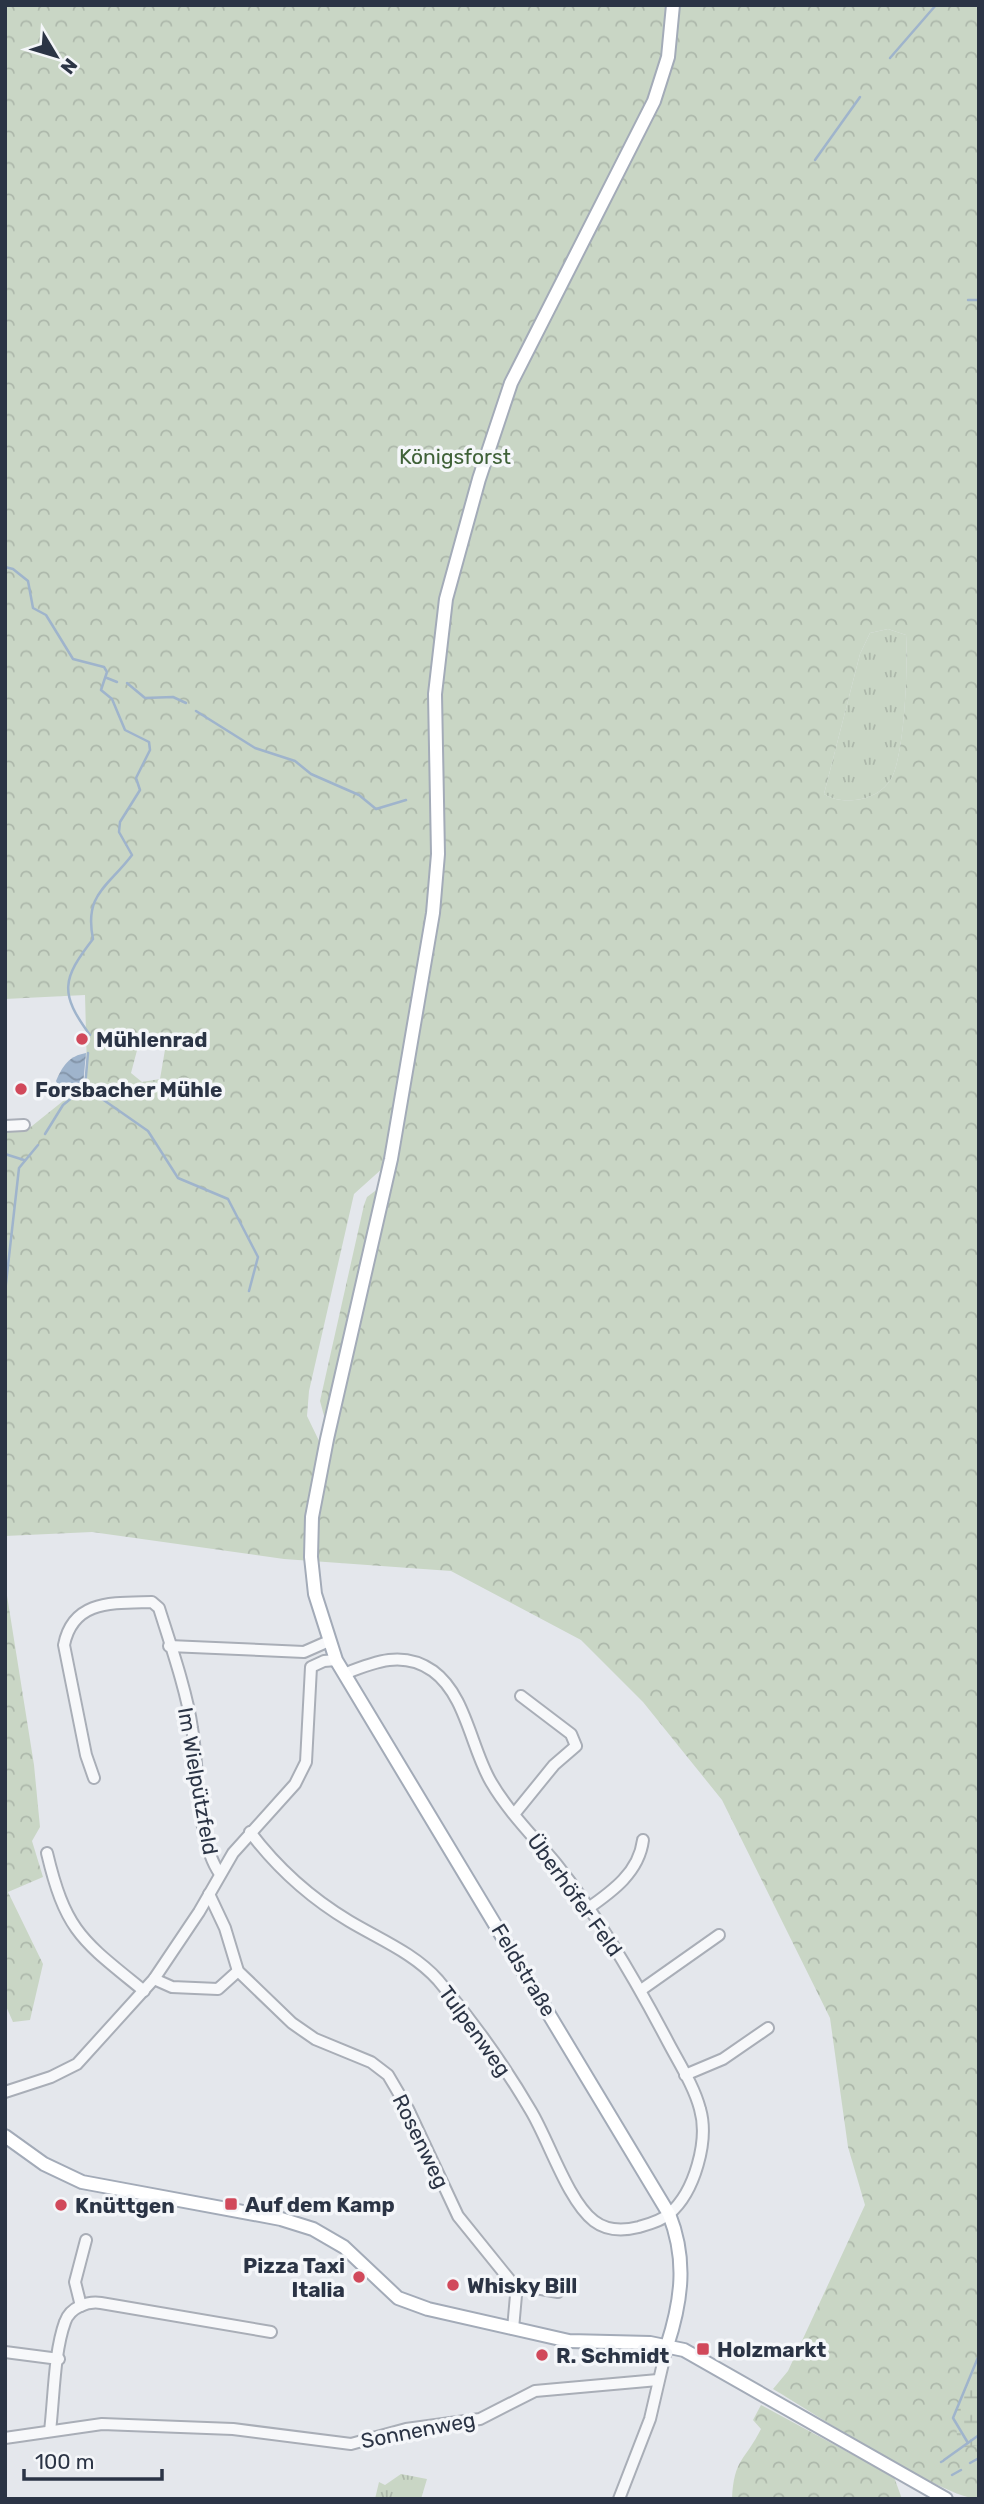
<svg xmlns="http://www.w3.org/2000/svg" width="984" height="2504" font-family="Rubik,sans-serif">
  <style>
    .grass { fill: url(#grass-tufts) }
    .forest { fill: url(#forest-crowns); fill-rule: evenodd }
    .wetland { fill: url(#wetland-marsh) }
    .water { fill: url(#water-waves) }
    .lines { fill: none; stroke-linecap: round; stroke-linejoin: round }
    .stream { stroke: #9fb4cc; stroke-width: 2.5 }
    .minor-casing { stroke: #a9aeb7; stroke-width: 14 }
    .major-casing { stroke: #a3abb8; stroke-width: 16 }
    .minor { stroke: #f7f8fa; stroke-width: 10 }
    .major { stroke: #fff; stroke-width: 12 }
    .poi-dot { fill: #d1495b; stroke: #f4f6f9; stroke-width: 2.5 }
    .labels { text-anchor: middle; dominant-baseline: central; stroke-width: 7; stroke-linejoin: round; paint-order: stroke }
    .park-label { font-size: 21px; fill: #3f6138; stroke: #f4f6f9 }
    .poi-label { font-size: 21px; font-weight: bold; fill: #2b3445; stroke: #f4f6f9; text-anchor: start }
    .street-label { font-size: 21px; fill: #2b3445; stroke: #f4f6f9 }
  </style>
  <defs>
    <pattern id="grass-tufts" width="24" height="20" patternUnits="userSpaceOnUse" patternTransform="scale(1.75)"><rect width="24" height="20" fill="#c9d6c5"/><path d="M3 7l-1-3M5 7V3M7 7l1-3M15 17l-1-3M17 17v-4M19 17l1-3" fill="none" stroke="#adb8ab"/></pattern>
    <pattern id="forest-crowns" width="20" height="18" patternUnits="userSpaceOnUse" patternTransform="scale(1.75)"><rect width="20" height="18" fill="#c9d6c5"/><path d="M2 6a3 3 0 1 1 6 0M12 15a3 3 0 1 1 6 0" fill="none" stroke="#adb8ab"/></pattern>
    <pattern id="wetland-marsh" width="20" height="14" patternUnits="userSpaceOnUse" patternTransform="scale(1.75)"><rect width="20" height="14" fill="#c9d6c5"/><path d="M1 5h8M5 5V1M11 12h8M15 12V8" fill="none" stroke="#adb8ab"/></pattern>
    <pattern id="water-waves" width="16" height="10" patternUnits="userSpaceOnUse" patternTransform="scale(1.75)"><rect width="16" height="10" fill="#9fb4cc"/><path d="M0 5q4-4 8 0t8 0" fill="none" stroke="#8293a7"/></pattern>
  </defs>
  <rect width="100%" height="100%" fill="#e4e7ec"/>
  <g class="grass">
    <path d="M888 629 906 635C908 665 905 755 891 779 884 791 869 799 855 800 844 801 833 800 824 794L860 654 870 633Z"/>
    <path d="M401 2474 427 2479 421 2499H375L379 2482 385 2485Z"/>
  </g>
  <g class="forest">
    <path d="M5 5H979V2499C945 2499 810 2411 773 2389L788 2371 865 2205 848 2147 830 2018 722 1800 643 1702 581 1640 451 1571 284 1559 92 1532 5 1536V1126L27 1130 83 1085 87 1070 85 995 5 999ZM888 629 906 635C908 664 905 755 891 779 884 791 869 799 855 800 844 801 833 800 824 794L860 654 870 633ZM167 1038 160 1079 142 1082 131 1073 140 1039ZM384 1167 379 1188 367 1197 364 1205 320 1401 326 1423 321 1445 307 1416 309 1391 354 1194Z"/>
    <path d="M5 1583 34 1765 40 1827 32 1841 43 1877 8 1892 43 1964 30 2020 13 2022 5 2004Z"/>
    <path d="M761 2405 894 2477 902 2499H732C734 2458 745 2461 761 2429L753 2420Z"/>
  </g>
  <path class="wetland" d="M979 2361V2445L958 2449 955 2411Z"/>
  <path class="water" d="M86 1053 83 1085 63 1096 56 1081C63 1065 69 1056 86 1053Z"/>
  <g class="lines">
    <g class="stream">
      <path d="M890 58 936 5"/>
      <path d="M815 160 860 97"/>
      <path d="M968 300H979"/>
      <path d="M5 567 13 569 28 581 33 608 46 615 73 659 104 667 107 672 101 690 112 699 125 730 149 742 150 750 136 778 140 790 120 822 119 832 132 855C107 888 84 894 93 939 62 979 59 993 90 1035"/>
      <path d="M107 678 117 682"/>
      <path d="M127 683 145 698 173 697 186 703"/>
      <path d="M196 711 255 748 295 761 311 774 359 795 376 809 406 800"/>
      <path d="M85 1087 148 1131 178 1178 228 1199 258 1257 249 1291"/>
      <path d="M45 1134 63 1105 85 1087 88 1053"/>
      <path d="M5 1154 24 1160"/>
      <path d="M5 1292 19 1168 38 1145"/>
      <path d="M968 2443 953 2418 979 2355"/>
      <path d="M944 2460 979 2435"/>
      <path d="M941 2462 943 2461"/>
      <path d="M970 2463 979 2458"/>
      <path d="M952 2475 961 2470"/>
    </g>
    <defs>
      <g id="minor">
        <path d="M5 1126 24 1125"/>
        <path d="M169 1646 304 1652 329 1641"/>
        <path d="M94 1778 86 1755 64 1645C73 1599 114 1603 152 1602L159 1608C170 1643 187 1692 192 1728 199 1769 196 1840 220 1874"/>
        <path d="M515 1813 554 1765 576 1746 571 1734 521 1696"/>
        <path d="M250 1832C278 1869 309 1897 349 1921 379 1939 414 1953 438 1980 472 2020 504 2065 531 2111 549 2141 568 2201 594 2221 607 2231 623 2231 639 2227 649 2224 661 2221 669 2214 695 2192 709 2140 700 2109 694 2086 679 2063 668 2042 636 1981 601 1920 558 1866 536 1839 509 1813 491 1782 471 1748 466 1695 433 1671 403 1650 374 1662 344 1674"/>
        <path d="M47 1853C66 1933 83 1941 144 1991"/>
        <path d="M209 1894 225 1928 238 1971 292 2023 315 2039 371 2062 388 2075 408 2109 458 2216 513 2284 516 2295 513 2329"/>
        <path d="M587 1909C613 1891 639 1872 643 1840"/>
        <path d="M154 1979 172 1987 218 1989 238 1971"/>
        <path d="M641 1990 719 1935"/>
        <path d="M685 2075 723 2059 768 2028"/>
        <path d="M5 2092 51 2077 77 2064 154 1979 199 1912 233 1853 295 1784 306 1762 311 1667 324 1661 336 1660"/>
        <path d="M513 2284 558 2292"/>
        <path d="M81 2306 75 2282 86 2240"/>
        <path d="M5 2352 59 2359"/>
        <path d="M50 2431C54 2398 54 2352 65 2322 70 2307 88 2301 101 2303L271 2332"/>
        <path d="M5 2438 102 2424 233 2429 351 2444 406 2429 480 2419 535 2391 658 2380"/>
        <path d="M619 2499 650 2419 667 2346"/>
      </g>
      <g id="major">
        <path d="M5 2136 44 2164 82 2182 281 2219 313 2229 344 2247 398 2298 428 2309 569 2341 650 2343 684 2350 946 2499"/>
        <path d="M667 2346C682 2300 687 2259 669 2214L336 1660 315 1594 311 1557 312 1517 327 1439 391 1159 433 913 438 854 435 694 446 599 479 479 511 383 654 101 668 57 673 5"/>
      </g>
    </defs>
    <use href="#minor" class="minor-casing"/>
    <use href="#major" class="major-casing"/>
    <use href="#minor" class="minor"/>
    <use href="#major" class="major"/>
  </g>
  <g class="poi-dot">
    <circle cx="82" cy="1039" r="7"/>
    <circle cx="21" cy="1089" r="7"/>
    <rect x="224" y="2197" width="14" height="14" rx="3.5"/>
    <circle cx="61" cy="2205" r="7"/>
    <circle cx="359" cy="2277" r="7"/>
    <circle cx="453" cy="2285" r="7"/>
    <rect x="696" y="2342" width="14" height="14" rx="3.5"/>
    <circle cx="542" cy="2355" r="7"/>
  </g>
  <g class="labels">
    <g class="park-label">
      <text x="455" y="456">Königsforst</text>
    </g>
    <g class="poi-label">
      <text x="96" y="1039">Mühlenrad</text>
      <text x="35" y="1089">Forsbacher Mühle</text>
      <text x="245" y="2204">Auf dem Kamp</text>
      <text x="75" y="2205">Knüttgen</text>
      <text x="345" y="2265" text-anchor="end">Pizza Taxi<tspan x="345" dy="24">Italia</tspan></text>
      <text x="467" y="2285">Whisky Bill</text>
      <text x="717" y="2349">Holzmarkt</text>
      <text x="556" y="2355">R. Schmidt</text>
    </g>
    <g class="street-label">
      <text transform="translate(198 1781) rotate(80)">Im Wielpützfeld</text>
      <text transform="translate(575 1895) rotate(54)">Überhöfer Feld</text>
      <text transform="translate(524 1970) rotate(59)">Feldstraße</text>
      <text transform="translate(475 2031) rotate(54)">Tulpenweg</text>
      <text transform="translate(421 2141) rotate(64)">Rosenweg</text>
      <text transform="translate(418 2430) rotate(-11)">Sonnenweg</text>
    </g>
  </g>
  <rect width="984" height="2504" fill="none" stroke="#2b3445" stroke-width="14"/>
  <g transform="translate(56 56) rotate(128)" stroke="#f4f6f9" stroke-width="5" paint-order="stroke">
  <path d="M0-5L12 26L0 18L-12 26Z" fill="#2b3445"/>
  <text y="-10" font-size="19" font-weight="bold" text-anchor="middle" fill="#2b3445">N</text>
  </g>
  <path d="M24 2469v10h138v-10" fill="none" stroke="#2b3445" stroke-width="3.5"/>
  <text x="35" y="2469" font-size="21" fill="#2b3445" stroke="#f4f6f9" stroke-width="5" paint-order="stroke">100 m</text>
</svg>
